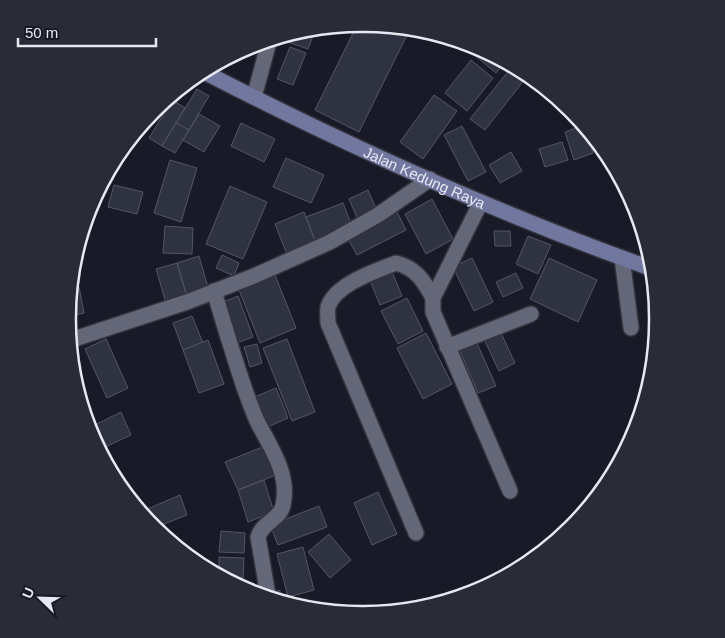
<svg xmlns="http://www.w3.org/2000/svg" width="725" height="638" font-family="Helvetica,sans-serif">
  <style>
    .building { fill: #2f3241; stroke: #535666 }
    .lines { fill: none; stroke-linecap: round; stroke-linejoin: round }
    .street-casing { stroke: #31333d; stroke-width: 18 }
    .secondary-casing { stroke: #31333d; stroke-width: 18 }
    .street { stroke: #646778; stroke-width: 15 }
    .secondary { stroke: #7277a0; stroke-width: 15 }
    .labels { text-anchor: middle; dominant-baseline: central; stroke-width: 4; stroke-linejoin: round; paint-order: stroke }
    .street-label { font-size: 15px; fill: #e7e9f2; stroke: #181a27 }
    .rim { fill: none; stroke: #e7e9f2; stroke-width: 2.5 }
  </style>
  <rect width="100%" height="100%" fill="#181a27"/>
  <g class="building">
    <path d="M362 24 408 33 359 132 315 110 357 25Z"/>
    <path d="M314 33 308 49 282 40Z"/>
    <path d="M290 47 306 53 293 85 277 79Z"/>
    <path d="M478 48 503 64 496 73 473 54Z"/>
    <path d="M471 60 493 78 467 111 445 93Z"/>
    <path d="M510 69 525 79 485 130 470 119Z"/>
    <path d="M197 89 209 96 189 130 176 123Z"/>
    <path d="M434 95 457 111 423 159 400 142Z"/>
    <path d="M172 100 185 108 162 146 149 138Z"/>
    <path d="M562 104 571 110 566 113Z"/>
    <path d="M199 114 220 126 204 152 183 140Z"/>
    <path d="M176 123 189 130 175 153 162 146Z"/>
    <path d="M241 123 275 139 264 162 231 146Z"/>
    <path d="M462 126 486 172 468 181 444 135Z"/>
    <path d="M582 126 587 133 593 153 574 160 565 132Z"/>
    <path d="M562 142 568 160 545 167 539 149Z"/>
    <path d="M511 152 522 171 500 183 489 165Z"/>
    <path d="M286 158 324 175 311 203 273 187Z"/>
    <path d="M170 160 197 168 181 222 154 213Z"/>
    <path d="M114 185 143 192 137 214 108 207Z"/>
    <path d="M230 186 267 202 243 259 206 244Z"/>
    <path d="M368 190 377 211 358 220 349 199Z"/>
    <path d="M432 199 453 239 426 254 405 214Z"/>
    <path d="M343 203 352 226 315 241 306 217Z"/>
    <path d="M304 212 315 241 286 252 275 224Z"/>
    <path d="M397 212 406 230 357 255 347 237Z"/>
    <path d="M165 226 193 228 192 254 163 253Z"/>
    <path d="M494 231H510L511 246H495Z"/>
    <path d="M528 236 551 245 538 274 516 264Z"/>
    <path d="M222 255 239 263 234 276 216 268Z"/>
    <path d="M199 256 209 291 187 297 177 263Z"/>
    <path d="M472 258 493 302 474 311 453 267Z"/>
    <path d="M549 258 597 280 578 322 530 299Z"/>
    <path d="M177 263 187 297 166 303 156 269Z"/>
    <path d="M390 267 402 296 380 305 368 276Z"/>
    <path d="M516 273 523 288 503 297 496 282Z"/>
    <path d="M275 275 296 328 260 343 239 290Z"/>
    <path d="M79 287 84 313 68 316 73 288Z"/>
    <path d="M238 296 253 337 234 344 219 304Z"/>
    <path d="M407 298 423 331 398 344 381 311Z"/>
    <path d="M192 316 203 343 183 350 173 323Z"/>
    <path d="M500 331 515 363 499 371 484 339Z"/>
    <path d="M426 333 452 384 423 399 397 348Z"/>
    <path d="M106 339 128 388 107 398 85 349Z"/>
    <path d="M287 339 315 412 292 421 263 348Z"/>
    <path d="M208 340 224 384 199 393 183 350Z"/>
    <path d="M477 343 496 386 478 393 460 351Z"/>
    <path d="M257 344 262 363 250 367 244 347Z"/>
    <path d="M276 388 288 418 263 429 250 399Z"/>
    <path d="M121 412 131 435 101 449 90 432 89 428Z"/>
    <path d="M265 446 276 475 238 490 225 462Z"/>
    <path d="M264 480 274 512 248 522 238 490Z"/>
    <path d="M378 492 397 534 372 545 354 503Z"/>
    <path d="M180 495 187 515 154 528 143 511Z"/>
    <path d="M319 506 327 527 278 545 270 525Z"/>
    <path d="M221 531 245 533 244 553 219 552Z"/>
    <path d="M329 534 351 560 330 578 308 552Z"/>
    <path d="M303 547 314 590 288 597 277 554Z"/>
    <path d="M219 557 244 558 243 578 228 577 219 571Z"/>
    <path d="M279 590 285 599 271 596Z"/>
  </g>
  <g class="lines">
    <defs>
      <g id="street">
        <path d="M254 97 269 42"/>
        <path d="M481 202 433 298V312L510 491"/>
        <path d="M622 258 631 328"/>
        <path d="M214 291C224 324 234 358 245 390 249 401 253 412 258 423 271 448 290 475 283 505 281 519 262 522 258 537L268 595"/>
        <path d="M71 340 187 302 254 276 330 242 378 215 430 179"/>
        <path d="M447 347 531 314"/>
        <path d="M416 533 328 323C328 318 327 311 328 307 335 284 376 271 396 263 416 268 424 281 433 298"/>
      </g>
      <g id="secondary">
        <path id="s1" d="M208 74C350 147 497 213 647 267"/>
      </g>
    </defs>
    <use href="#street" class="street-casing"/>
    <use href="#secondary" class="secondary-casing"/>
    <use href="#street" class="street"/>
    <use href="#secondary" class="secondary"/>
  </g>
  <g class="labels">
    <g class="street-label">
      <text stroke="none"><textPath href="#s1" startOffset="240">Jalan Kedung Raya</textPath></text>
    </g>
  </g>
  <path d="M0 0H725V638H0ZM362 32H363A286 286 0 0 1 649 318V320A286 286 0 0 1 363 606H362A286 286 0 0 1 76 320V318A286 286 0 0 1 362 32Z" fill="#292b37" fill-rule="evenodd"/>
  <path class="rim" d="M362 32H363A286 286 0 0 1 649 318V320A286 286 0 0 1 363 606H362A286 286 0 0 1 76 320V318A286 286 0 0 1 362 32Z"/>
  <g transform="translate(40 598) rotate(293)" stroke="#181a27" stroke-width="4" paint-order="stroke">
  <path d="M0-4L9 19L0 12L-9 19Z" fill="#e7e9f2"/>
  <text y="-8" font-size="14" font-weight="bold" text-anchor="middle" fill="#e7e9f2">U</text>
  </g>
  <path d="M18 38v8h138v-8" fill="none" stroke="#e7e9f2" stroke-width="2.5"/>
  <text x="25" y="38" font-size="15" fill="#e7e9f2" stroke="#181a27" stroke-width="4" paint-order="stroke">50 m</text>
</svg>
